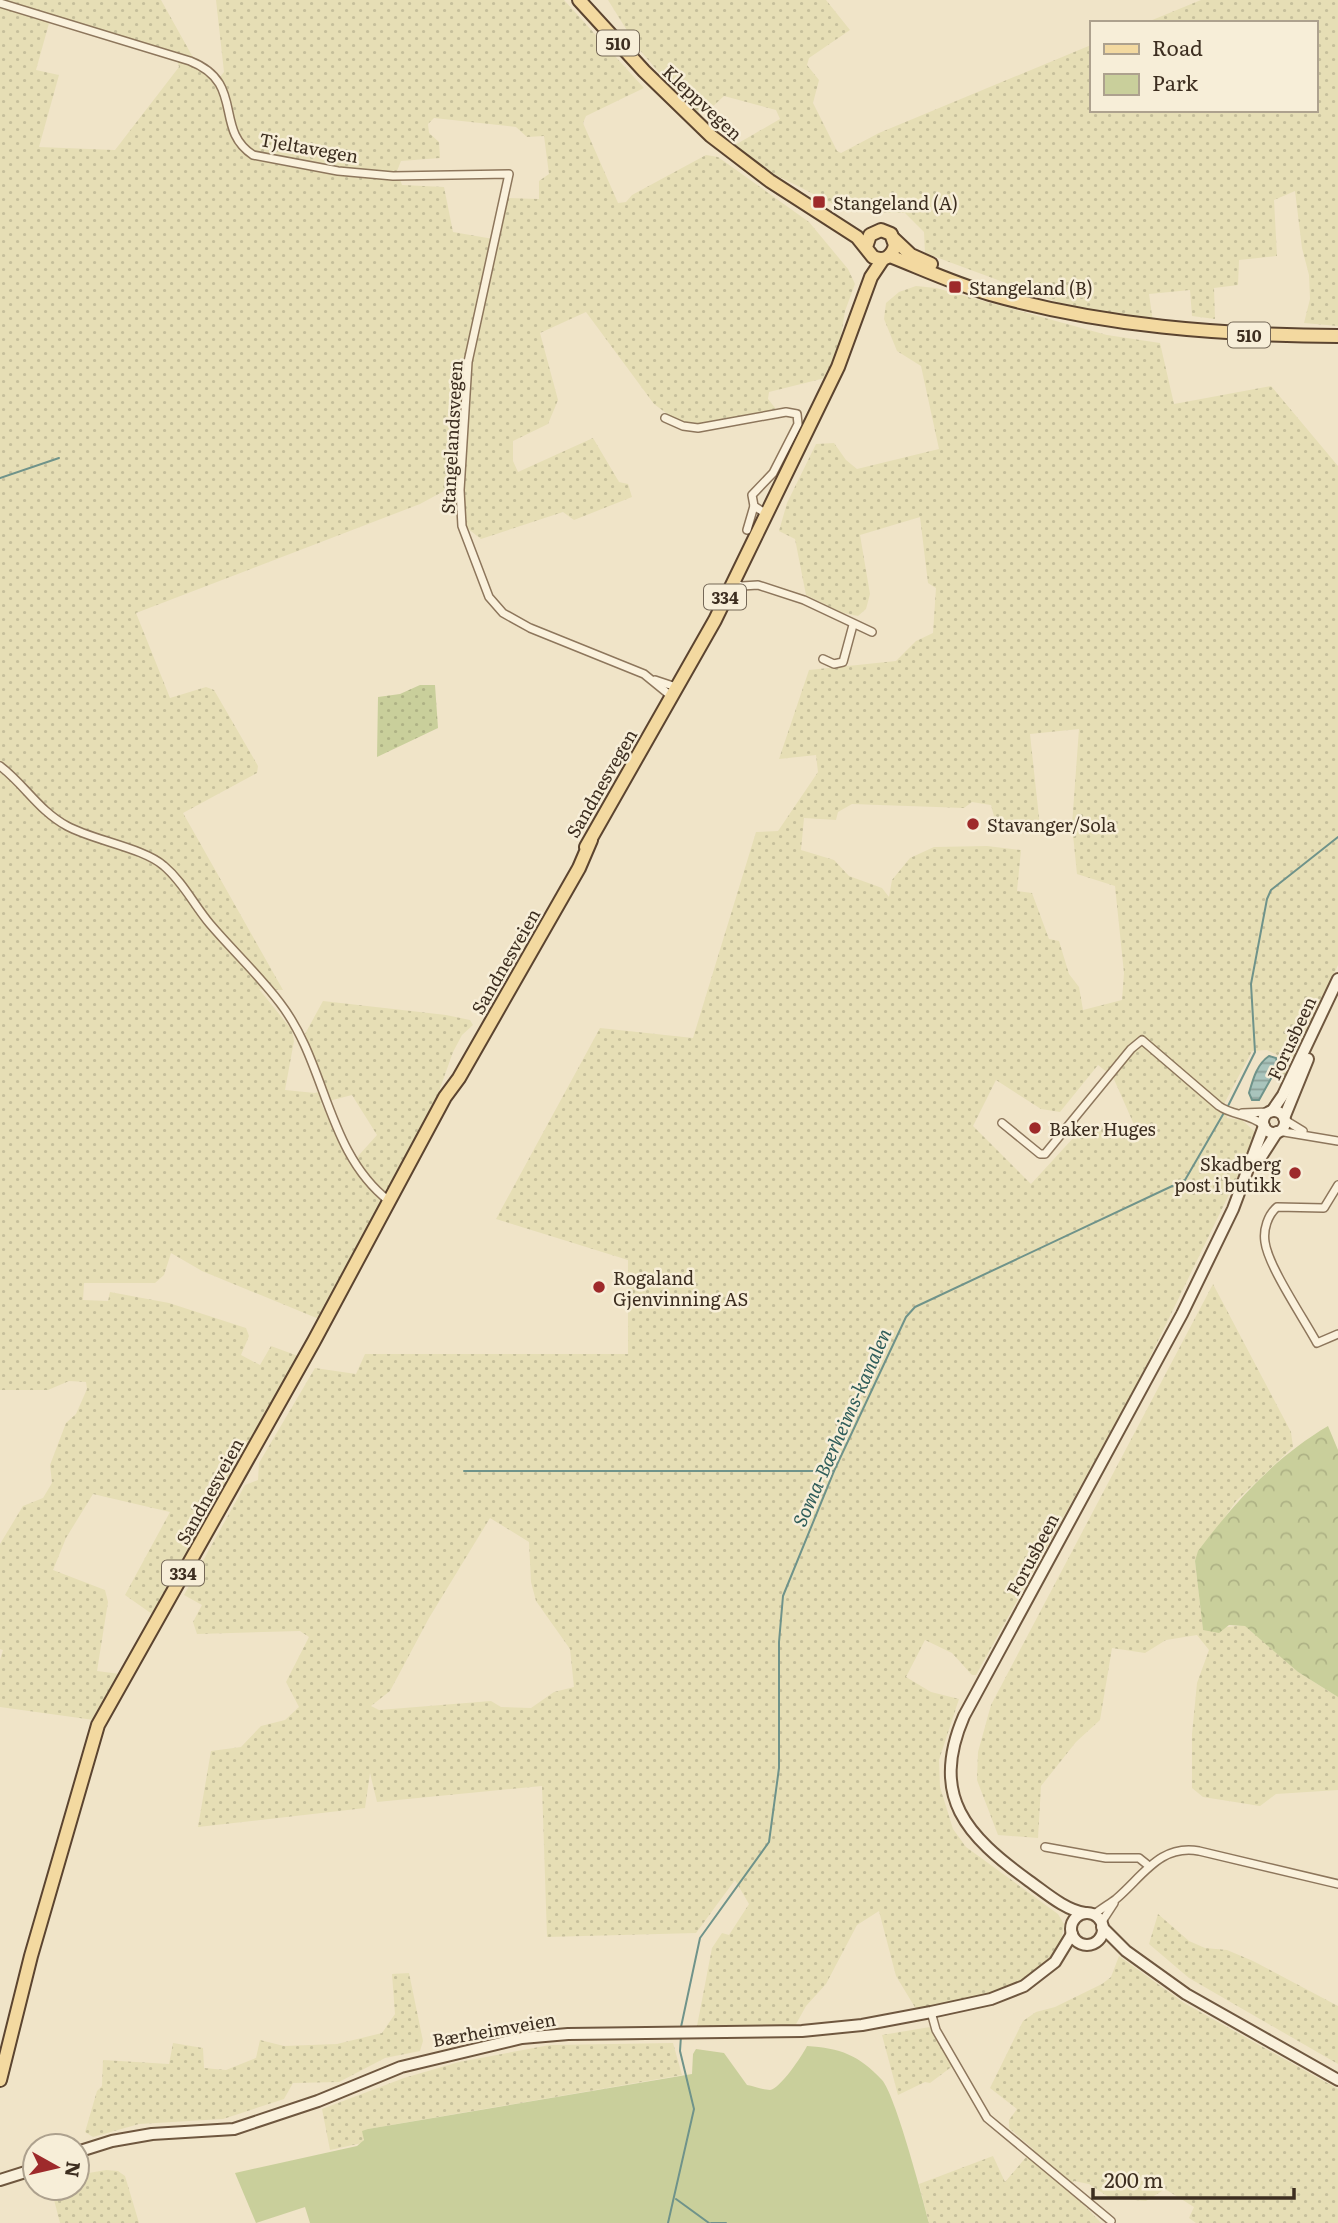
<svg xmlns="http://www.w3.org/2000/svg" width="1338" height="2223" font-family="Literata,serif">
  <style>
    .farmland { fill: url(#farmland-dots); fill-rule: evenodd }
    .green { fill: #c9cf9b }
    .forest { fill: url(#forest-crowns) }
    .park { fill: url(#park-dots) }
    .water { fill: url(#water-rules); stroke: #6f938a; stroke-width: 2 }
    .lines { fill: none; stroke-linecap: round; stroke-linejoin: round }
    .stream { stroke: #6f938a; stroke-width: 2 }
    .minor-casing { stroke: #8d765c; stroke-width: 10 }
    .secondary-casing { stroke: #6f573f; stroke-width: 14 }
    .primary-casing { stroke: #5b4430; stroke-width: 16 }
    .minor { stroke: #faf1dc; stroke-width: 7 }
    .secondary { stroke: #faf1dc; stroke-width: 10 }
    .primary { stroke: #f3d9a0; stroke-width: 12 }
    .poi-dot { fill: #9e2a2b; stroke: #f7eed8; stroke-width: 2.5 }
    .labels { text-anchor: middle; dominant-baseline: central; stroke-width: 5; stroke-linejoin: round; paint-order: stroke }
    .shield { fill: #f7eed8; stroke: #756857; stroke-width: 2 }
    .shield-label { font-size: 16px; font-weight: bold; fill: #3d2e20 }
    .street-label { font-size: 18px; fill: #3d2e20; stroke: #f7eed8 }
    .poi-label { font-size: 18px; fill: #3d2e20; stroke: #f7eed8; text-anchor: start }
    .water-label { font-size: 19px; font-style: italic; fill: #2f5d5a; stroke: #f7eed8 }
  </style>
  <defs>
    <pattern id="farmland-dots" width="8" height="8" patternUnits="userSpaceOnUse" patternTransform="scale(1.75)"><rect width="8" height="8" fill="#e6deb5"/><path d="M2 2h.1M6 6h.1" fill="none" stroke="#c6bf9b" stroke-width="1.8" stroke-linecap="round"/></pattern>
    <pattern id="forest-crowns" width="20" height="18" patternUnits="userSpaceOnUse" patternTransform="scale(1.75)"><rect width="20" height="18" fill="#c9cf9b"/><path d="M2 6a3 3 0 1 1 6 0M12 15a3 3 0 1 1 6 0" fill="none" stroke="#aeb285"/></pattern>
    <pattern id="park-dots" width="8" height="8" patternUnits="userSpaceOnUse" patternTransform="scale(1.75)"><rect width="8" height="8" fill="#c9cf9b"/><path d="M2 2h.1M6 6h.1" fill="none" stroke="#aeb285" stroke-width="1.8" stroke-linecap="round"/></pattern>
    <pattern id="water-rules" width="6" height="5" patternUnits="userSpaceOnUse" patternTransform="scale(1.75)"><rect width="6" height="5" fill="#a9c4bc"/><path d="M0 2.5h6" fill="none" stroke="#8ba098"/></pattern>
  </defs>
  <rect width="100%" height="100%" fill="#f0e4c8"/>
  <g class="farmland">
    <path d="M0 0H161L200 70 216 82 224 72 216 0H564L644 88 586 116 583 123 618 203 626 202 632 195 706 155 718 157 809 222 848 269 855 284 845 311 838 354 825 378 769 392 768 399 776 409 705 425 689 424 670 416 654 404 586 312 540 333 558 400 548 424 513 441V461L518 472 593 438 619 482 628 484 632 497 574 520 563 512 481 539 467 528 455 485 420 504 136 613 170 698 206 687 214 690 258 766 257 773 183 813 283 990 259 989 292 1030 294 1041 285 1090 315 1093 326 1089 305 1034 323 1001 446 1015 470 1020 473 1025 462 1035 453 1052 437 1097 319 1319 202 1271 171 1253 164 1275 155 1283H84L83 1300 108 1301 110 1292 169 1303 246 1328 249 1336 241 1355 260 1365 271 1346 298 1356 159 1607 152 1614 125 1595 170 1512 93 1494 66 1538 53 1570 105 1590 108 1602 97 1671 120 1674 94 1720 0 1707V1660L3 1650 0 1649V1544L23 1506 43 1498 52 1483 50 1465 66 1423 76 1414 87 1389 86 1382 69 1381 48 1390H0ZM51 16 176 55 179 67 115 150 39 147 59 75 36 70ZM434 118 516 127 527 137 544 136 549 174 539 181V199L508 198 499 240 453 232 444 187 402 185 397 171 401 161 440 158 439 142 429 133 428 124ZM352 1095 377 1135 350 1165 321 1103Z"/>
    <path d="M608 0H826L850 30 809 58 807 65 819 80 813 103 837 151 841 153 879 133 1091 45V110H1315V23H1145L1201 0H1338V326L1304 323 1310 299 1309 275 1302 248 1295 191 1274 200 1277 256 1239 260 1238 285 1214 288 1215 319 1192 316 1190 290 1149 294 1153 322 1060 303 925 253 924 232 905 213 849 212 772 173 735 145 780 119 776 110 724 96 711 108 701 112 692 111 638 48Z"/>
    <path d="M916 286 936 288 1107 335 1160 343 1174 404 1271 386 1338 466V965L1284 1085 1276 1081 1282 1067 1277 1055 1267 1050 1252 1051 1224 1104 1227 1118 1242 1120 1254 1131V1143L1137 1384 976 1675H972L952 1653 925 1640 906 1677 931 1692 959 1699 939 1760 940 1787 953 1829 966 1847 1058 1914 1064 1924 1060 1947 1028 1978 1007 1989 916 2009 896 1976 879 1911 857 1925 826 1984 806 2006 795 2026H697L712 1948 722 1933 729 1935 749 1904 735 1880 696 1933 547 1937 542 1786 377 1802 370 1773 365 1808 198 1827 211 1751 241 1747 261 1726 285 1720 299 1707 286 1682 309 1637 300 1631 197 1634 193 1622 202 1605 184 1595 245 1485 258 1480 259 1463 315 1368 356 1374 365 1354H628V1260L496 1219 600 1028 693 1038 756 832 778 831 818 772 816 755 779 759 809 670 896 661 916 641 933 633 936 588 928 583 920 517 860 535 870 594 866 609 858 616 843 613 806 595 795 539 779 531 787 503 816 444 834 443 846 460 857 469 939 449 921 366 897 351 884 319 886 303 899 292ZM1079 729 1072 825 1077 874 1115 886 1124 973 1122 1000 1083 1010 1079 987 1069 974 1059 941 1049 939 1032 893 1017 891 1021 850 987 846 934 847 910 858 892 880 889 897 882 888 849 876 834 860 801 850 804 818 836 820 838 812 852 804 964 808 972 802 991 805 998 831 1040 827 1030 734ZM1098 1065 1113 1077 1139 1136 1086 1124 1031 1184 973 1126 996 1080 1041 1109 1060 1112ZM490 1518 529 1542 531 1582 536 1601 570 1649 574 1687 554 1692 531 1708 501 1707 491 1701 379 1710 371 1706 390 1691 429 1618Z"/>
    <path d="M1213 1284 1291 1432 1293 1447 1236 1501 1195 1561 1203 1630 1245 1625 1298 1672 1338 1697V1790L1276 1794 1260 1806 1203 1797 1192 1788V1734L1197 1683 1209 1650 1197 1635 1166 1640 1145 1653 1112 1648 1100 1720 1076 1742 1041 1786 1038 1838 998 1835 977 1780 978 1752 991 1705Z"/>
    <path d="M1158 1914 1189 1941 1205 1948 1227 1950 1253 1961 1338 2006V2064L1189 1978 1149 1944Z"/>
    <path d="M1119 1956 1184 2003 1338 2089V2223H1196L1189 2218 1194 2207 1165 2189 1146 2201 1110 2198 1089 2184 1074 2181 1068 2188 1101 2223H929L919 2184 993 2156 1005 2182 1033 2149 1009 2128V2120L1017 2109 990 2088 1023 2021 1036 2012 1055 2007 1102 1984 1111 1977Z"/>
    <path d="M409 1973 423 2041 420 2051 385 2058 339 2082 293 2083 284 2099 223 2119 139 2124 93 2137 85 2132 97 2091 102 2086 103 2060 169 2064 173 2043 203 2048 204 2068 226 2070 256 2058 260 2040 284 2046 337 2044 382 2033 395 2014 392 1974Z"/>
    <path d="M930 2027 954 2065 930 2083 925 2082 898 2095 882 2035Z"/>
    <path d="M673 2043 682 2075 368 2129 362 2143 330 2150 322 2109 404 2078 459 2062 550 2045Z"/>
    <path d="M106 2170 118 2171 125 2176 139 2223H60L51 2188H77V2175Z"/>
  </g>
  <path class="green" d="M807 2046C840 2048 859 2055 882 2080 895 2094 923 2199 929 2223H310L305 2207 256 2223 235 2173 357 2146 364 2140 362 2131 368 2129 692 2074 693 2054 696 2049 724 2053 747 2085C754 2086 763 2090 770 2090 780 2089 802 2056 807 2046Z"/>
  <path class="forest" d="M1328 1426 1338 1450V1697L1298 1672 1245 1626 1229 1625 1219 1633 1203 1630 1195 1561 1198 1551C1236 1501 1274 1458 1328 1426Z"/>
  <path class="park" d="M420 685H435L438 728 377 757 378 697 400 694Z"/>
  <path class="water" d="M1269 1056 1276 1058 1278 1066 1259 1100H1252L1249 1093C1253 1079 1257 1064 1269 1056Z"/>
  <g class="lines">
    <g class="stream">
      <path d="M0 478 59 458"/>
      <path d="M1228 1106 1255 1052 1251 984 1267 899 1271 890 1338 837"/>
      <path d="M464 1471H834"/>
      <path d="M681 2027 700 1938 769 1842 779 1768V1642L783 1596 834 1471 906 1317 915 1307 1185 1180 1225 1111"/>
      <path d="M676 2199 709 2223"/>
      <path d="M668 2223 694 2109 680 2051 681 2036"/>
      <path d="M711 2223H726"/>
    </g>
    <defs>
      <g id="minor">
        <path d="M0 3 190 61C246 83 213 129 253 155L338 171 393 176 509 174 468 362 460 490 462 526 489 597 503 613 530 628 644 674 671 696"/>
        <path d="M665 418 683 426 698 428 786 412 797 414 798 424 773 473 752 495 754 506 765 513"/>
        <path d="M747 530 754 506"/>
        <path d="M733 583 742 586 758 585 804 600 872 632"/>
        <path d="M823 659 834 664 843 662 853 625"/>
        <path d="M655 680 676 687"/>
        <path d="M0 766C24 784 39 811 67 826 92 840 144 848 164 866 183 882 194 905 210 924 233 951 259 975 280 1003 327 1064 326 1152 389 1201"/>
        <path d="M1242 1113 1269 1112"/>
        <path d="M1285 1120 1303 1131"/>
        <path d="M1002 1123 1040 1154H1045L1131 1049 1142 1040 1219 1106C1233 1116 1249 1113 1263 1125"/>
        <path d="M1278 1131 1338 1141"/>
        <path d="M1338 1185 1324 1208 1277 1207C1268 1215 1263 1229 1265 1242 1268 1266 1304 1319 1317 1343L1338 1334"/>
        <path d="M1045 1847 1106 1858H1139L1149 1866"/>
        <path d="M1093 1915C1101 1909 1109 1904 1116 1899 1143 1876 1160 1844 1199 1851L1338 1884"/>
        <path d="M1101 1923 1114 1903"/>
        <path d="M931 2012 936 2030 987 2118 1111 2221"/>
      </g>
      <g id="secondary">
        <path d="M1272 1111 1283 1095 1338 979"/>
        <circle cx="1274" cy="1122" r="11"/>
        <path d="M1284 1118 1308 1059"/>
        <path d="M1261 1157 1277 1132"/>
        <path d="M1085 1913C1065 1910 1046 1893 1029 1881 967 1836 929 1797 964 1716L1182 1314 1233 1209 1264 1126"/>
        <circle cx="1087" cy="1929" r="16"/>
        <path d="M1102 1927 1126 1951 1186 1994 1338 2080"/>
        <path d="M77 2152 112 2141 152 2134 234 2129 318 2101 401 2067 522 2038 568 2034 802 2031 862 2025 931 2012 991 1999 1024 1986 1055 1962 1072 1934"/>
        <path d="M0 2180 35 2169"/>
      </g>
      <g id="primary">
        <path d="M579 0 644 71 711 136 770 181 857 237 873 257C884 262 892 257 895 245L891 234 881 230 870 235 866 247"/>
        <path d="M894 239 911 255 931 264"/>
        <path d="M890 256C923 269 955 284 990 294 1103 326 1220 335 1338 336"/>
        <path d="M586 847 715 620 838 367 871 277 883 259"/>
        <path d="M0 2080 31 1956 98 1725 314 1341 445 1097 459 1078 579 868 591 840"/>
      </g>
    </defs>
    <use href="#minor" class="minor-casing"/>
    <use href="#secondary" class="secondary-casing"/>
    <use href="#primary" class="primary-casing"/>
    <use href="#minor" class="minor"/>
    <use href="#secondary" class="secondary"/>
    <use href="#primary" class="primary"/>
  </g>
  <g class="poi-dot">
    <rect x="812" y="195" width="14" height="14" rx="3.5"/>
    <rect x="948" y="280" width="14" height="14" rx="3.5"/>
    <circle cx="973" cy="824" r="7"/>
    <circle cx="1035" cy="1128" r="7"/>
    <circle cx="1295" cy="1173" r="7"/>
    <circle cx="599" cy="1287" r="7"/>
  </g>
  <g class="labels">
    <g class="shield">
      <rect x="597" y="30.5" width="42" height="25" rx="5"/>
      <rect x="1228" y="322.5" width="42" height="25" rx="5"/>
      <rect x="704" y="584.5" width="42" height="25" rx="5"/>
      <rect x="162" y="1560.5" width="42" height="25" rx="5"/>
    </g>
    <g class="shield-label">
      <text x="618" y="43">510</text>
      <text x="1249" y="335">510</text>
      <text x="725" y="597">334</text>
      <text x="183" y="1573">334</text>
    </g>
    <g class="street-label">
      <text transform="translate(703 102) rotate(43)">Kleppvegen</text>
      <text transform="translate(309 147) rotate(10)">Tjeltavegen</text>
      <text transform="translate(451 437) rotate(-87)">Stangelandsvegen</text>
      <text transform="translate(601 783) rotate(-60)">Sandnesvegen</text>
      <text transform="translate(505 961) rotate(-60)">Sandnesveien</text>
      <text transform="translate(1291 1038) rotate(-65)">Forusbeen</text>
      <text transform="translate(209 1491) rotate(-61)">Sandnesveien</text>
      <text transform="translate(1032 1554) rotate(-62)">Forusbeen</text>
      <text transform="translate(494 2029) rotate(-10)">Bærheimveien</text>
    </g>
    <g class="poi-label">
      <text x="833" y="202">Stangeland (A)</text>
      <text x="969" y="287">Stangeland (B)</text>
      <text x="987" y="824">Stavanger/Sola</text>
      <text x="1049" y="1128">Baker Huges</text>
      <text x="1281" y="1163" text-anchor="end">Skadberg<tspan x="1281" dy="21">post i butikk</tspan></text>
      <text x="613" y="1277">Rogaland<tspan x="613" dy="21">Gjenvinning AS</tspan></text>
    </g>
    <g class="water-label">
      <text transform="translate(841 1427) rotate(-66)">Soma-Bærheims-kanalen</text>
    </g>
  </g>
  <rect x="1090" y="21" width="228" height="91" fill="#f7eed8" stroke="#ada18e" stroke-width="2"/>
  <rect x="1104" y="44" width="35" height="10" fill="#f3d9a0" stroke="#ada18e" stroke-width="2"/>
  <text x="1152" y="56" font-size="21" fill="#3d2e20">Road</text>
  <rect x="1104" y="74" width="35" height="21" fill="#c9cf9b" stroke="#ada18e" stroke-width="2"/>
  <text x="1152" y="91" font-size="21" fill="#3d2e20">Park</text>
  <g transform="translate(56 2167) rotate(98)"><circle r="33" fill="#f7eed8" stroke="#ada18e" stroke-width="2"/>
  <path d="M0-5L12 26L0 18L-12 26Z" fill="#9e2a2b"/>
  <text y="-10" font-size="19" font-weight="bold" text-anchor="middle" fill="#3d2e20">N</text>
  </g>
  <path d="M1093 2188v10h201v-10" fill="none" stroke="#3d2e20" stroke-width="3.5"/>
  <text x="1104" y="2188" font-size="21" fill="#3d2e20" stroke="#f7eed8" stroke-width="5" paint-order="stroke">200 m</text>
</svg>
